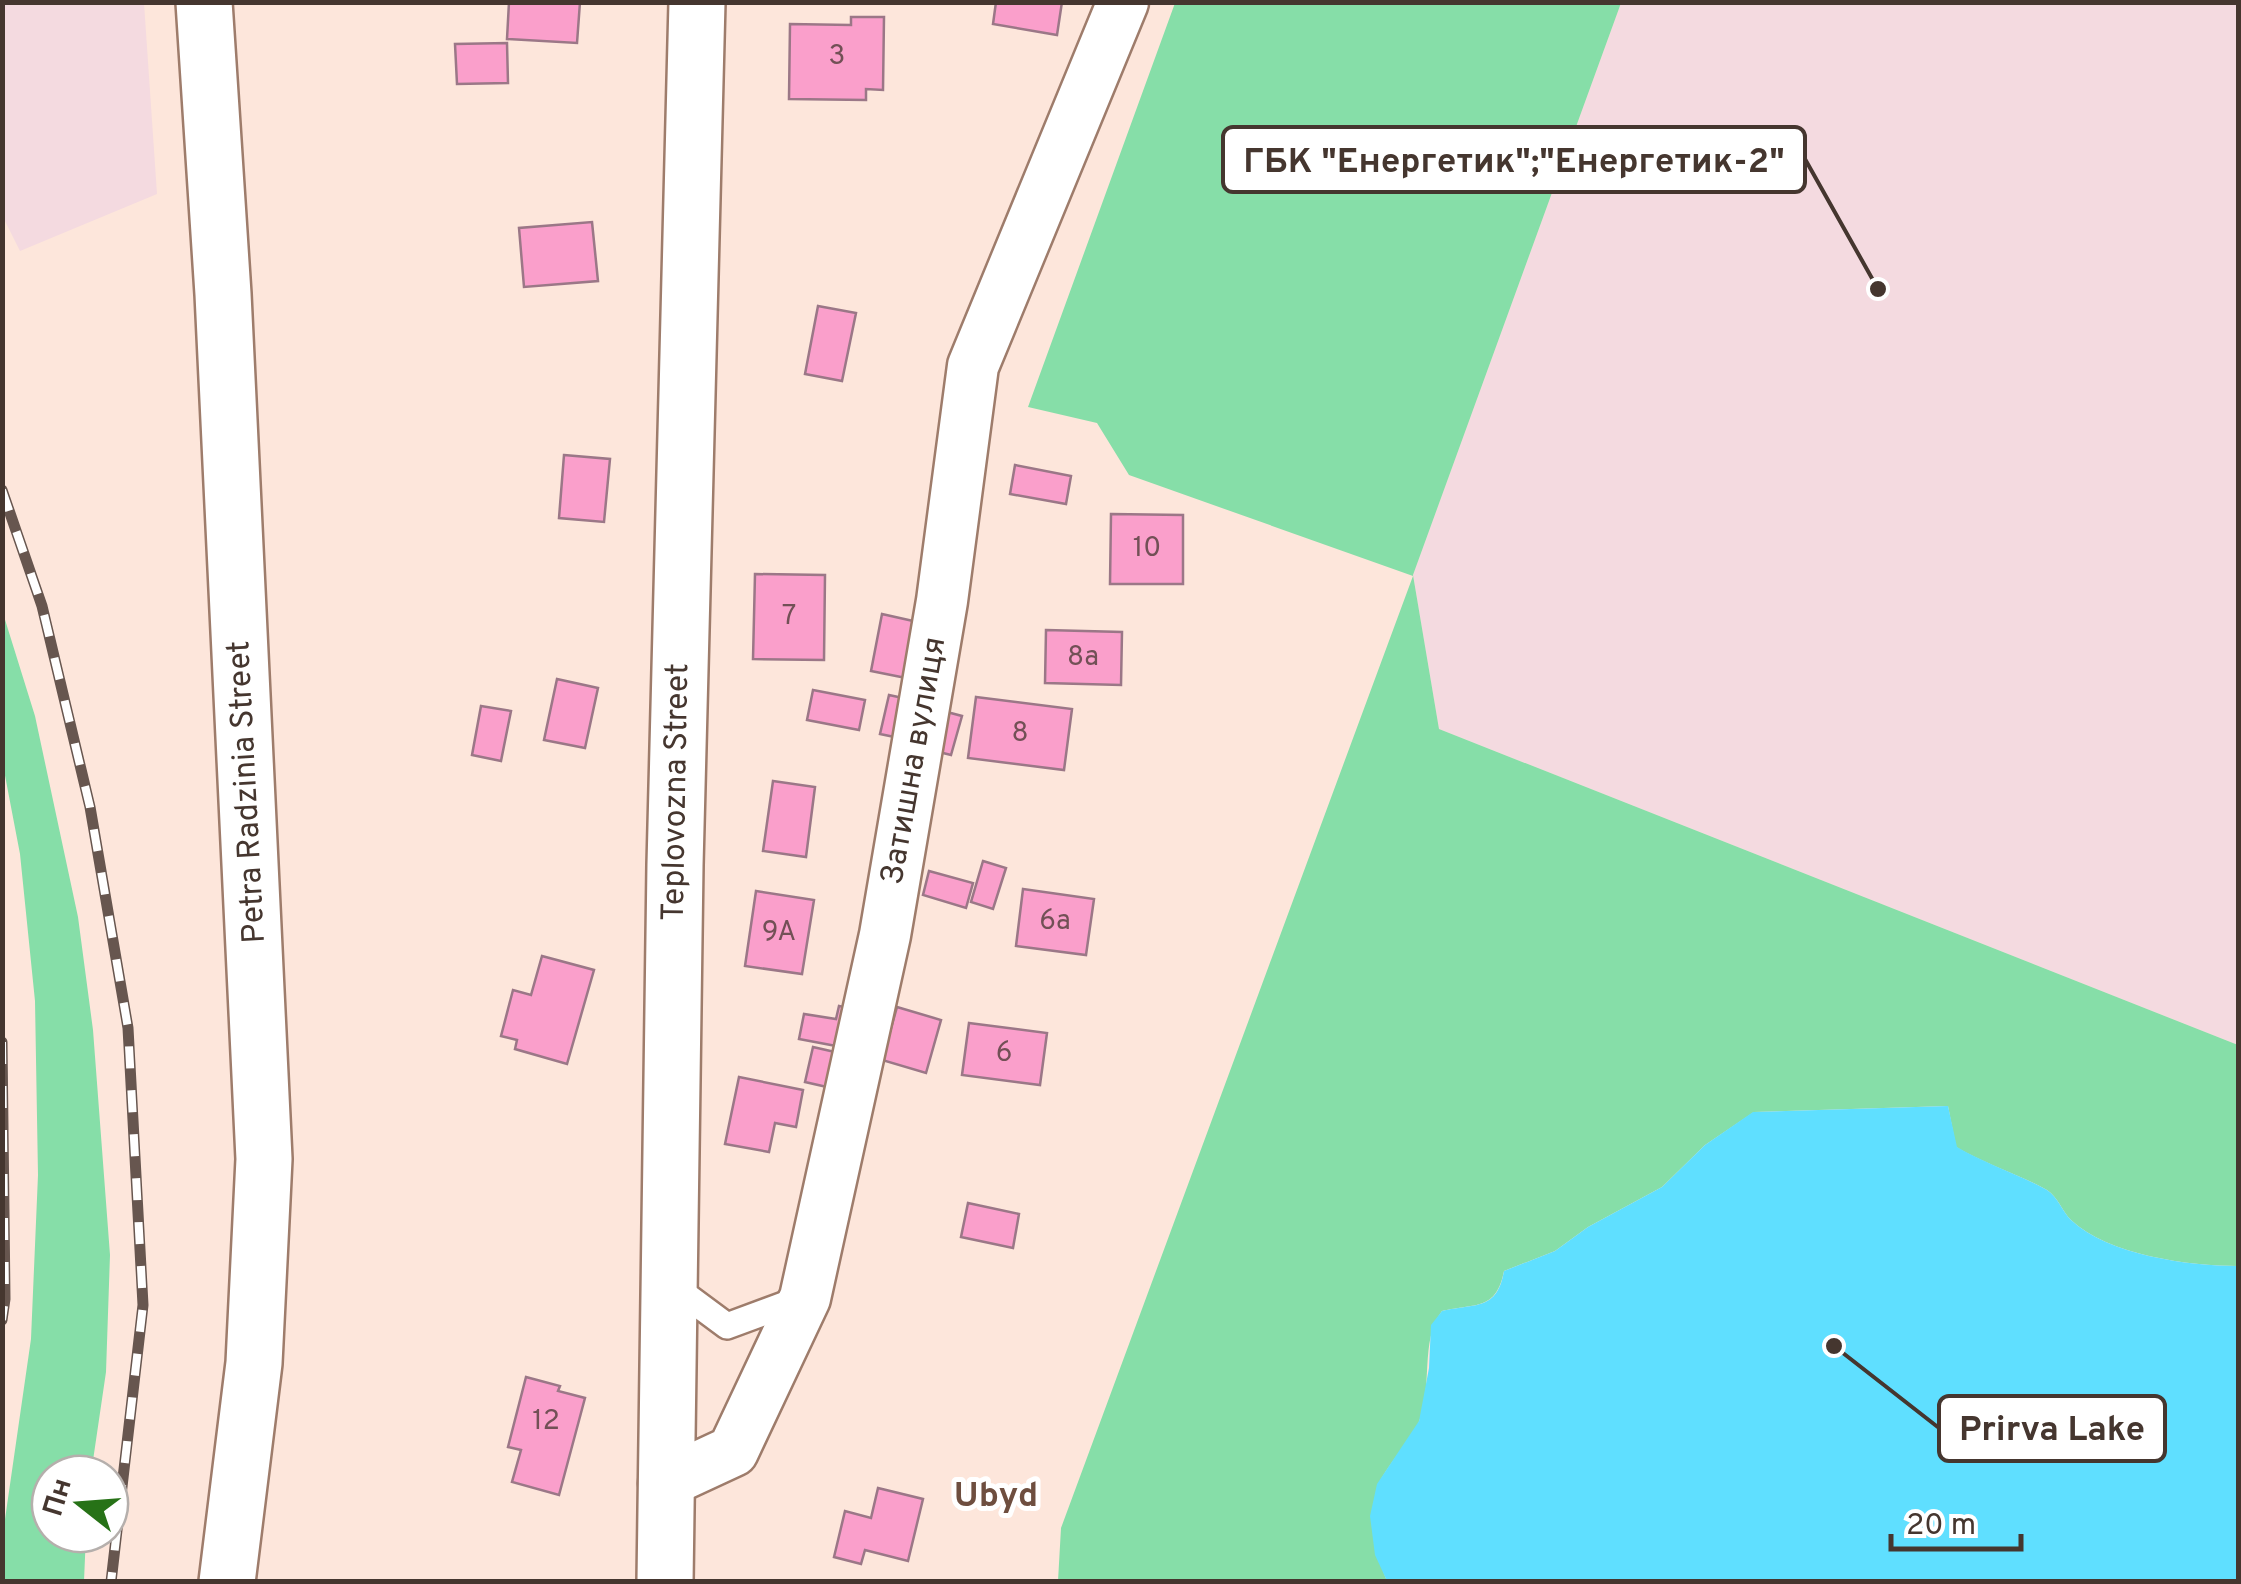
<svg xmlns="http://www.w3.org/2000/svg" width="2241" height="1584" font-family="Overpass,sans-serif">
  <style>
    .industrial { fill: #f4dae0 }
    .green { fill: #86dea8 }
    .water { fill: #5fdfff }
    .building { fill: #fa9fcb; stroke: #9b7787; stroke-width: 2.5 }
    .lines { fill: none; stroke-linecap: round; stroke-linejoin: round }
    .lane-casing { stroke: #9e7c6b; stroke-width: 30 }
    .street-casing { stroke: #9e7c6b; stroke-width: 55 }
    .secondary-casing { stroke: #9e7c6b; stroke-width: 60 }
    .primary-casing { stroke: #9e7c6b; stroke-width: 60 }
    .lane { stroke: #fff; stroke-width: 25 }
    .street { stroke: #fff; stroke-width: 50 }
    .secondary { stroke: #fff; stroke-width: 55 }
    .primary { stroke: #fff; stroke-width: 55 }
    .rail-casing { stroke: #67564f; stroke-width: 11 }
    .rail { stroke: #fff; stroke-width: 8; stroke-dasharray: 22; stroke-linecap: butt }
    .labels { text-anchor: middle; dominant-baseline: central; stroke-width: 10; stroke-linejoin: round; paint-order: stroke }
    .number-label { font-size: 28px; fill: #725056 }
    .street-label { font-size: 32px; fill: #45362f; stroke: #fff }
    .neighbourhood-label { font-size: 35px; font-weight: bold; fill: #6e4e3f; stroke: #fff }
    .leader { fill: none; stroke: #45362f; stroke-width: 4 }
    .callout-dot { fill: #45362f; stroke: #fff; stroke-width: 4 }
    .callout { fill: #fff; stroke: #45362f; stroke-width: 4 }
    .callout-label { font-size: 35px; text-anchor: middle; font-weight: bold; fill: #45362f }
  </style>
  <rect width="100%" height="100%" fill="#fde6db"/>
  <g class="industrial">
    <path d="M3 2 144 3 157 194 20 251 3 217Z"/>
    <path d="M1621 3H2238V1045L1439 729 1413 575Z"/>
  </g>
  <g class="green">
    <path d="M1175 3H1621L1413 575 1439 729 2238 1045V1266C2189 1266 2108 1255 2071 1220 2062 1211 2058 1197 2047 1190 2018 1174 1985 1164 1956 1147L1948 1106 1754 1112 1705 1145 1662 1187 1588 1227 1555 1251 1504 1271C1496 1311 1476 1303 1442 1311 1419 1341 1434 1388 1418 1424 1410 1441 1379 1475 1377 1490 1373 1523 1374 1551 1387 1581H1058L1061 1528 1413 576 1129 475 1097 423 1028 407Z"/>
    <path d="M2 610 35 716 78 917 93 1030 110 1255 106 1372 91 1474H50V1534H86L84 1581H3V1533L31 1339 38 1175 35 1001 20 854 3 765Z"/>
  </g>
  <path class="water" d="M1948 1106 1957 1147C1986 1164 2018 1174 2047 1190 2058 1197 2062 1211 2071 1220 2108 1255 2189 1266 2238 1266V1581H1387L1375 1555 1370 1516 1377 1484 1419 1421 1429 1368 1431 1325 1442 1311C1476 1303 1497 1311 1504 1271L1555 1251 1588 1227 1662 1187 1705 1145 1753 1112Z"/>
  <g class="building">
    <path d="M509 2H580L577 43 507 39Z"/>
    <path d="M996 2H1062L1057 35 993 24Z"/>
    <path d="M851 17H884L883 90 866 89V100L789 99 790 24 851 25Z"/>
    <path d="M507 43 508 83 457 84 455 44Z"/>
    <path d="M592 222 598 281 524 287 519 228Z"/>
    <path d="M818 306 856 313 842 381 805 374Z"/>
    <path d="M564 455 610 459 604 522 559 518Z"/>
    <path d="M1015 465 1071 476 1066 504 1010 494Z"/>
    <path d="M1111 514 1183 515V584H1110Z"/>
    <path d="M755 574 825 575 824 660 753 659Z"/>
    <path d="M882 614 922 623 911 679 871 671Z"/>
    <path d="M1046 630 1122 632 1121 685 1045 683Z"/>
    <path d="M557 679 598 688 585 748 544 740Z"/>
    <path d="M813 690 865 700 859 730 807 720Z"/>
    <path d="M889 695 912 700 904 739 880 734Z"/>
    <path d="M976 697 1072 709 1064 770 968 758Z"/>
    <path d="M481 706 511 711 501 761 472 755Z"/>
    <path d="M947 712 962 716 951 755 935 751Z"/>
    <path d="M773 781 815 787 806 857 763 851Z"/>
    <path d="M983 861 1006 868 993 909 971 902Z"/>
    <path d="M929 871 973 883 966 908 923 895Z"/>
    <path d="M1023 889 1094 899 1086 955 1016 946Z"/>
    <path d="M756 891 814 900 802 974 745 966Z"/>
    <path d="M542 956 594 970 567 1064 515 1049 517 1040 501 1036 513 990 531 995Z"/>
    <path d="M839 1006 860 1010 852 1049 799 1039 804 1014 836 1019Z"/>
    <path d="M897 1007 941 1020 926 1073 882 1060Z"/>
    <path d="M969 1023 1047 1033 1040 1085 962 1075Z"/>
    <path d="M813 1047 848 1055 840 1090 805 1082Z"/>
    <path d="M739 1077 803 1090 796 1127 775 1123 769 1152 725 1144Z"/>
    <path d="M968 1203 1019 1214 1013 1248 961 1237Z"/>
    <path d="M526 1377 560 1386 558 1391 585 1398 559 1495 512 1482 521 1450 508 1447Z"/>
    <path d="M878 1488 923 1499 908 1561 865 1550 861 1564 834 1557 845 1511 871 1518Z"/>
  </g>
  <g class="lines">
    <defs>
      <path id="lane" d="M669 1283 727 1326 800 1299"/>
      <path id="street" d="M664 1483 733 1451 805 1298 885 935 942 601 973 366 1123 2"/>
      <path id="secondary" d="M665 1582 675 865 697 2"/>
      <path id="primary" d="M204 2 223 294 264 1159 254 1363 227 1582"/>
    </defs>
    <use href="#lane" class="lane-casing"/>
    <use href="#street" class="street-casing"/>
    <use href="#secondary" class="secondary-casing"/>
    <use href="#primary" class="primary-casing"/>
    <use href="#lane" class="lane"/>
    <use href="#street" class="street"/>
    <use href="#secondary" class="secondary"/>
    <use href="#primary" class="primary"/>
    <defs>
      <g id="rail">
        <path d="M2 490 42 606 90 807 128 1028 143 1305 111 1582"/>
        <path d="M2 1042 5 1299 2 1320"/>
      </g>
    </defs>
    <use href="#rail" class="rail-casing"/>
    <use href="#rail" class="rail"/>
  </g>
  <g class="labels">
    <g class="number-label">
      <text x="837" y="57">3</text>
      <text x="1147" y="549">10</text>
      <text x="789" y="617">7</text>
      <text x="1083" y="658">8а</text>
      <text x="1020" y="734">8</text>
      <text x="1055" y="922">6а</text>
      <text x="779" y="933">9А</text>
      <text x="1004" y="1054">6</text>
      <text x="546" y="1422">12</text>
    </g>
    <g class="street-label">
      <text transform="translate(915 761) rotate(-80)">Затишна вулиця</text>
      <text transform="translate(248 792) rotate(-93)">Petra Radzinia Street</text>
      <text transform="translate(677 792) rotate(-89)">Teplovozna Street</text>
    </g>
    <g class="neighbourhood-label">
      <text x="996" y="1497">Ubyd</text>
    </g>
  </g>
  <path class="leader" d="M1878 289L1805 159M1834 1346L1939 1428"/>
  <g class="callout-dot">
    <circle cx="1878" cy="289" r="10"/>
    <circle cx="1834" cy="1346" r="10"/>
  </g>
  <g class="callout">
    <rect x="1223" y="127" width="582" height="65" rx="10"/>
    <rect x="1939" y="1396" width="226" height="65" rx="10"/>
  </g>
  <g class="callout-label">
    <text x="1514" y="172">ГБК "Енергетик";"Енергетик-2"</text>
    <text x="2052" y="1440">Prirva Lake</text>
  </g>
  <rect width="2241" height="1584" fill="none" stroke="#45362f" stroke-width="10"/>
  <g transform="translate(80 1504) rotate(287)"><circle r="48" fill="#ffffff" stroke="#b5afac" stroke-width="2.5"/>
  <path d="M0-8L18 38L0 25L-18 38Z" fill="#277217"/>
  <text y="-15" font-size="28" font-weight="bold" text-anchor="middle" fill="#45362f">Пн</text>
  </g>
  <path d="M1891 1534v15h130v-15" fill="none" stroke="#45362f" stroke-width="5"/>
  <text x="1906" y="1534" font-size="30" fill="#45362f" stroke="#ffffff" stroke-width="8" paint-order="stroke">20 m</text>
</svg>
